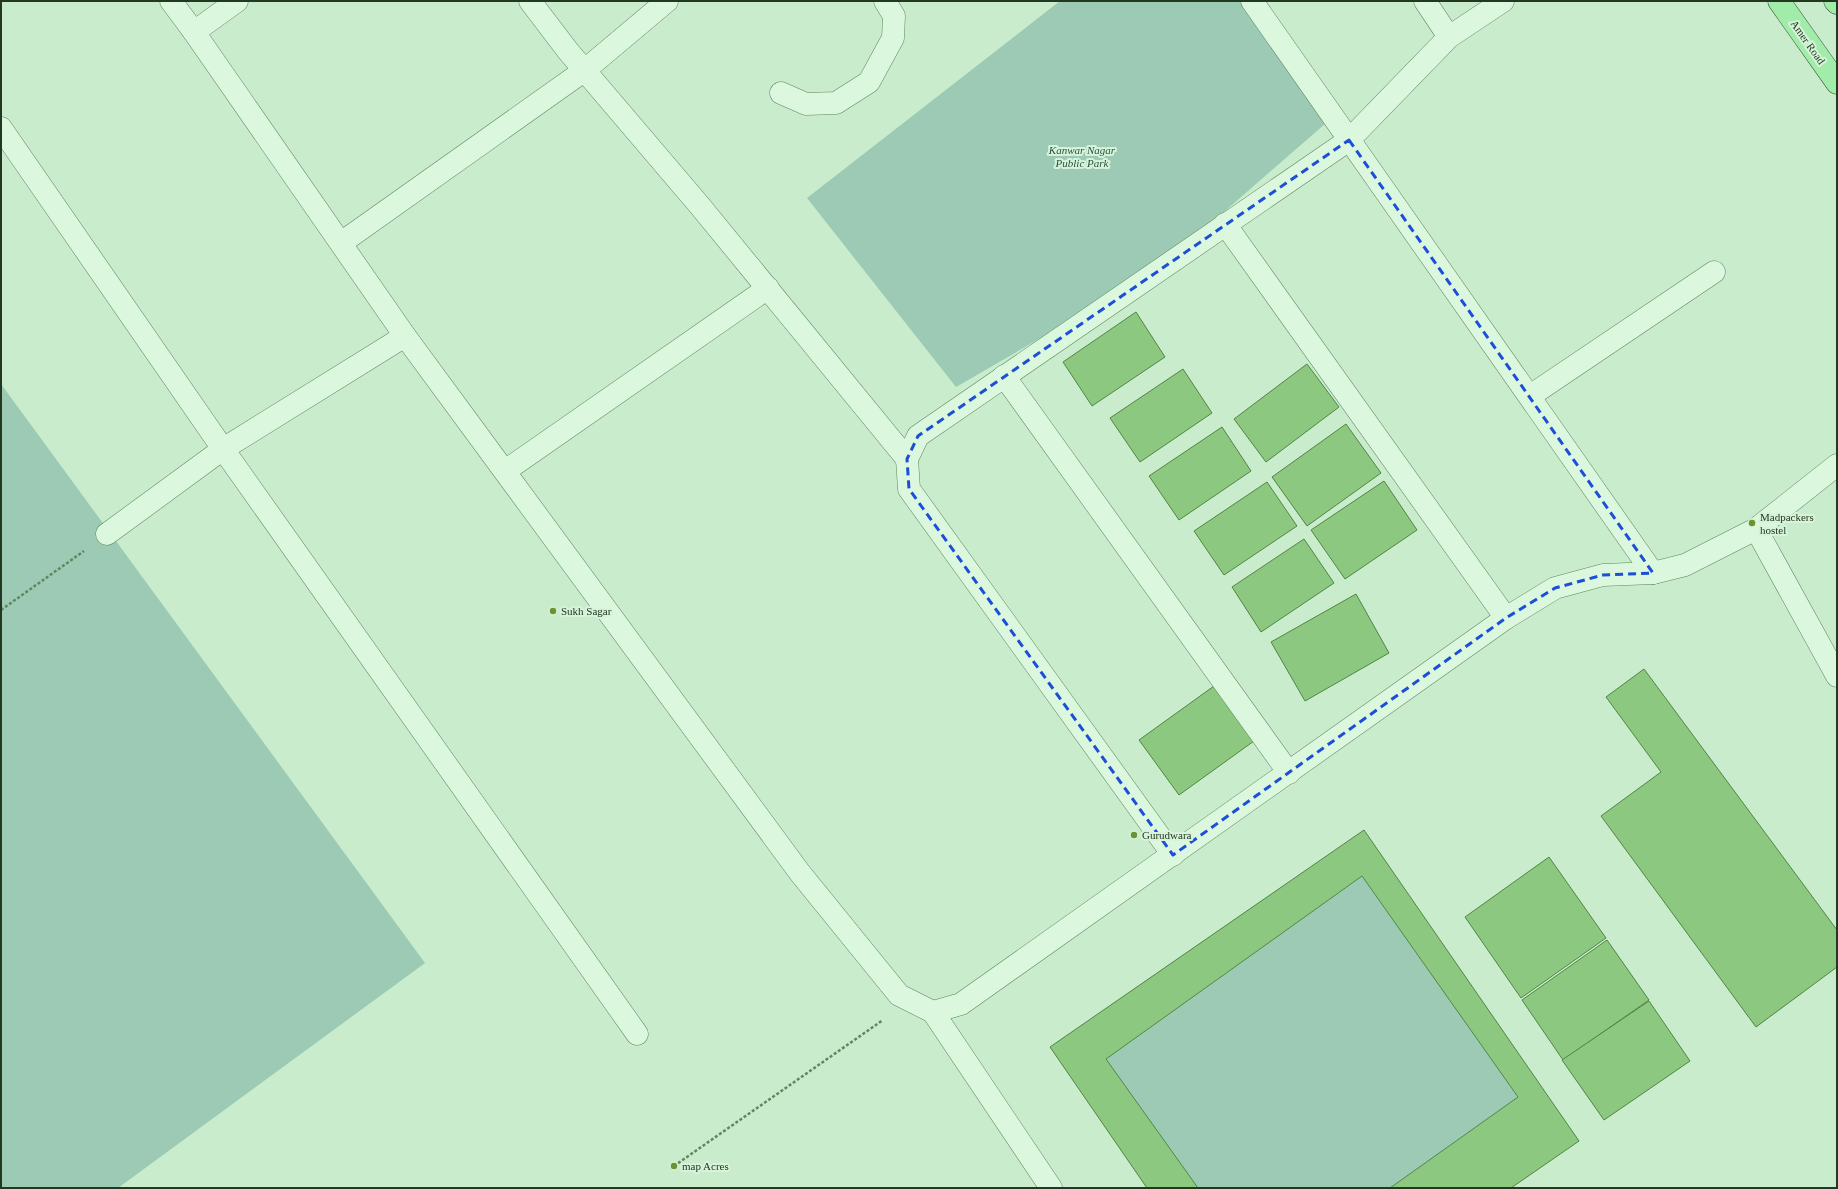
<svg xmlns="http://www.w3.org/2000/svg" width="1838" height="1189" font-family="Georgia,serif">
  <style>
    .green { fill: #9ccab4 }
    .building { fill: #8cc880; stroke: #518545 }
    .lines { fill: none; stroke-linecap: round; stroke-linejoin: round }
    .minor-casing { stroke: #60875e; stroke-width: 23 }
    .major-casing { stroke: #365531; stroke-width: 23 }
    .path { stroke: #60875e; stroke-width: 2.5; stroke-dasharray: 3 2; stroke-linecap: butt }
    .minor { stroke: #dbf7de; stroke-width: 22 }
    .major { stroke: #a2ecaa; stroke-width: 22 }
    .marked { fill: none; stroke: #1d4ed8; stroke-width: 3; stroke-dasharray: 8 5; stroke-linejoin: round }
    .poi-dot { fill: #6b9331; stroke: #d7f4da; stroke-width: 1.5 }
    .labels { text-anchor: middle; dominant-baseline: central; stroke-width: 4; stroke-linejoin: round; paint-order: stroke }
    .street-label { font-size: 11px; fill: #233820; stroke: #d7f4da }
    .park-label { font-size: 11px; font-style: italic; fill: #285345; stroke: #d7f4da }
    .poi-label { font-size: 11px; fill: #233820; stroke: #d7f4da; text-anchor: start }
  </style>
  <rect width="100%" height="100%" fill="#c8eccc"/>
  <g class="green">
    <path d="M1060 1H1242L1333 117 1155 272 956 387 807 198Z"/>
    <path d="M1 384 425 963 118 1188H1Z"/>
    <path d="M1362 876 1518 1097 1390 1188H1198L1106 1059Z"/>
  </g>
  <g class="building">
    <path d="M1136 312 1165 357 1092 406 1063 362Z"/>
    <path d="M1307 364 1339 407 1266 462 1234 419Z"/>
    <path d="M1183 369 1212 413 1140 462 1110 418Z"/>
    <path d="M1346 424 1381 473 1307 526 1272 477Z"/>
    <path d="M1222 427 1251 471 1179 520 1149 476Z"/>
    <path d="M1384 481 1417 530 1345 579 1311 530Z"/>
    <path d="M1267 482 1297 526 1224 575 1194 531Z"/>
    <path d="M1304 539 1334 583 1261 632 1232 587Z"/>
    <path d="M1356 594 1389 653 1305 701 1271 642Z"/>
    <path d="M1644 669 1837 930V967L1756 1027 1601 816 1661 772 1606 697Z"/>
    <path d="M1214 686 1254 741 1179 795 1139 740Z"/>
    <path d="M1364 830 1579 1141 1511 1188H1390L1518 1097 1362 876 1106 1059 1198 1188H1147L1050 1047Z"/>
    <path d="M1549 857 1606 938 1521 998 1465 917Z"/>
    <path d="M1607 940 1649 1000 1563 1060 1522 1000Z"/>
    <path d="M1649 1001 1690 1061 1604 1120 1562 1060Z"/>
  </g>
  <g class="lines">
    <defs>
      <g id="minor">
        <path d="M171 1 194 32 237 1"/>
        <path d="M530 1 568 51 700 206 907 459"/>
        <path d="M1252 1 1653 573"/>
        <path d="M1425 1 1449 37"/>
        <path d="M194 32 405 336 800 873 899 995 933 1012 961 1004 1506 618 1555 588 1603 575 1653 573 1685 565 1756 529 1837 465"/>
        <path d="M781 93 806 104 836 103 869 82 893 38 894 16 885 1"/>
        <path d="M1 128 223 449 637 1034"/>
        <path d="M1225 224 1506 618"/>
        <path d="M341 243 585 70 667 1"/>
        <path d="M1004 376 1289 773"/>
        <path d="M1530 396 1714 272"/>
        <path d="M505 471 768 288"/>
        <path d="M1756 529 1837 676"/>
        <path d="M107 534 223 449 405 336"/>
        <path d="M1173 855 909 489 907 459 918 436 1349 140 1449 37 1503 1"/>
        <path d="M933 1012 1051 1188"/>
      </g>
      <g id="major">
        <path d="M1779 1 1837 83"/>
        <path d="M1835 1 1837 3"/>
      </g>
    </defs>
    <use href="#minor" class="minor-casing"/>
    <use href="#major" class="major-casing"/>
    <g class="path">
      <path d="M1 610 84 551"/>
      <path d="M674 1166 883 1020"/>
    </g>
    <use href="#minor" class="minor"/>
    <use href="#major" class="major"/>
  </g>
  <path class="marked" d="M1349 140 1653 573 1603 575 1555 588 1506 618 1173 855 909 489 907 459 918 436Z"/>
  <g class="poi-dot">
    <circle cx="1752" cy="523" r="4"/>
    <circle cx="553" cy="611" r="4"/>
    <circle cx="1134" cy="835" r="4"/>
    <circle cx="674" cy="1166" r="4"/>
  </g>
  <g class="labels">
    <g class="street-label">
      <text transform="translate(1808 42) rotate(55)">Amer Road</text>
    </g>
    <g class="park-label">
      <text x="1082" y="150">Kanwar Nagar<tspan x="1082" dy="13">Public Park</tspan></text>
    </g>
    <g class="poi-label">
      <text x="1760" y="517">Madpackers<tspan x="1760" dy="13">hostel</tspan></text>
      <text x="561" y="611">Sukh Sagar</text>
      <text x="1142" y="835">Gurudwara</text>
      <text x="682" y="1166">map Acres</text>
    </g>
  </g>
  <rect width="1838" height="1189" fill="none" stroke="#233820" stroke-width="4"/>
</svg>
